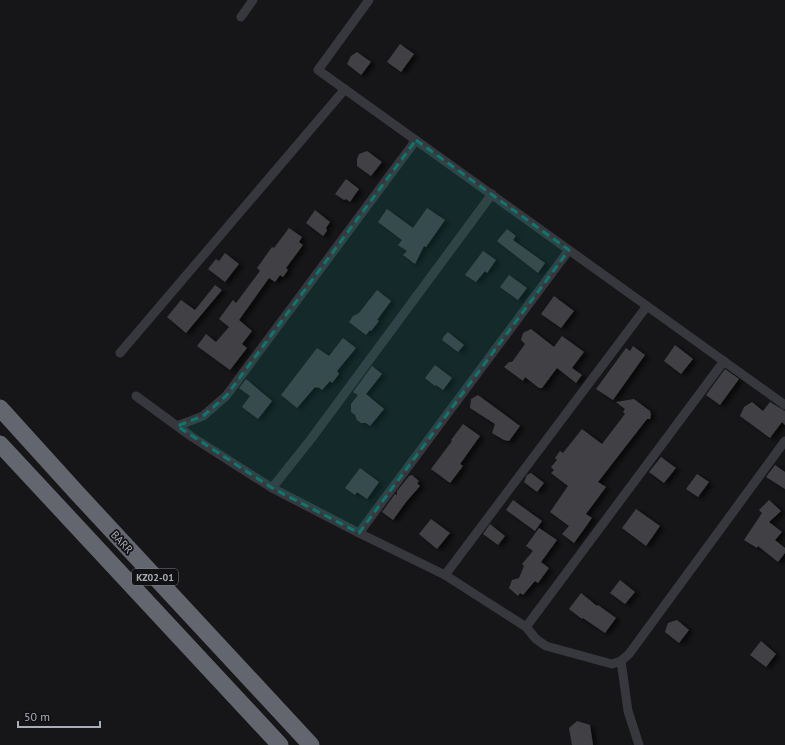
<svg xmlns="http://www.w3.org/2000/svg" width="785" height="745" font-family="'PT Sans',sans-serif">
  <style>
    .building { fill: #404145; filter: url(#shadow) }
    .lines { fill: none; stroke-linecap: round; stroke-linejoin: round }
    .minor { stroke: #37383d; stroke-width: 9 }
    .motorway { stroke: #63666e; stroke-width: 17 }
    .marked { fill: #0f766e; fill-opacity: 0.2; stroke: #0f766e; stroke-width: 3; stroke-dasharray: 8 5; stroke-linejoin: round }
    .labels { text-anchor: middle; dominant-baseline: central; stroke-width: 3.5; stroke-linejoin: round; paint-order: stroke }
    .shield { fill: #111113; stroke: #7b7e86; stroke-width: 1 }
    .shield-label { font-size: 10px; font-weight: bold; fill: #a8adb8 }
    .street-label { font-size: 11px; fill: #a8adb8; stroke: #111113 }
  </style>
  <defs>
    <filter id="shadow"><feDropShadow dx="4.5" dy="2.5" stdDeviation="2" flood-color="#0009"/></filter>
  </defs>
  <rect width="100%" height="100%" fill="#161618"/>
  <g class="building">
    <path d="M400 44 414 54 401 72 387 62Z"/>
    <path d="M357 52 371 62 361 75 347 64 351 56Z"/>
    <path d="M367 151 382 162 371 176 357 166V159L359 154Z"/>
    <path d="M346 179 359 189 350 202 346 199 344 200 335 194Z"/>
    <path d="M427 208 445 220 426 247 424 246 415 264 403 255 407 251 398 245 402 240 378 222 387 209 413 228Z"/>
    <path d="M315 210 330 222 326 228 327 231 323 236 306 223Z"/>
    <path d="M289 228 302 237 299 242 303 245 286 268 288 270 283 277 280 275 275 282 269 278 239 320 252 331 242 344 247 348 230 370 197 346 206 334 216 342 229 327 219 319 233 300 236 303 260 271 257 268 272 247 274 248Z"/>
    <path d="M507 229 516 236 513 240 545 263 538 273 497 241Z"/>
    <path d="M483 251 496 260 487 273 485 271 476 282 465 275Z"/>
    <path d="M225 253 239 264 225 282 208 269 216 259 219 261Z"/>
    <path d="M509 275 527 288 518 300 500 287Z"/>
    <path d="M215 285 222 290 186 333 167 317 181 300 195 310Z"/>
    <path d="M377 290 391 301 377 320 379 321 371 331 370 330 366 335 349 322 353 316 359 313Z"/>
    <path d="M554 296 574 311 561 328 541 314Z"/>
    <path d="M531 329 554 347 562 336 584 352 572 368 582 375 576 383 557 368 542 388H539L525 377 523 381 504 367 509 362H512L525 344 521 340 523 333Z"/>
    <path d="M448 332 464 345 458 352 442 340 444 336Z"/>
    <path d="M343 338 356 348 337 371 339 374 332 383 330 381 322 390 318 387 317 388 315 387 297 408 281 395 317 348 329 356Z"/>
    <path d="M675 345 693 359 681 374 664 361Z"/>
    <path d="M633 346 645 355 613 400 596 389 626 348 630 351Z"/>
    <path d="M435 365 452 378 443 390 436 385 435 386 425 378Z"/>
    <path d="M372 366 382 374 366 394 384 409 370 426 366 423H361L357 420 355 415 351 412V404L358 395 353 392Z"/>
    <path d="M725 369 739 379 720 405 706 395Z"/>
    <path d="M246 379 272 401 258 419 242 407 250 396 239 388Z"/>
    <path d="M478 395 520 426 509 441 504 440 492 433 495 424 470 408 471 399Z"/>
    <path d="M634 399 650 411 651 415 650 419H647L598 482 606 487 586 514 592 518 574 543 562 534 569 526 550 512 568 486 551 473 554 470 551 467 557 460 555 458 560 451 563 453 582 429 602 444 625 414 623 412 625 409 616 402Z"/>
    <path d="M752 402 763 411 770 402 785 411V425L782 422 770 438 740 416 744 407Z"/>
    <path d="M463 424 480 436 460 464 463 466 450 483 431 469 452 441 451 440Z"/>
    <path d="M661 457 676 468 664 483 649 472Z"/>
    <path d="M775 465 785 472V489L766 477Z"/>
    <path d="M360 468 379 482 367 499 357 492 355 495 345 488Z"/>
    <path d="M531 473 544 483 537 492 524 482 527 475Z"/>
    <path d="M697 474 709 482 698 497 686 489Z"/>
    <path d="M412 475 419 481 417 483 420 486 406 502 393 520 382 512 395 494 397 495V491L409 476Z"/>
    <path d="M513 500 542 521 535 531 506 510Z"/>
    <path d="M769 500 781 511 769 522 782 532 775 540 785 548V553L778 562 758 546 757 548 744 540 762 513 759 510Z"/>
    <path d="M636 509 660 526 646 546 622 528Z"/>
    <path d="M431 519 450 533 437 549 419 534Z"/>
    <path d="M490 524 505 536 498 545 483 534Z"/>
    <path d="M539 528 557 540 541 562 549 568 538 583 535 581 523 595 520 593 518 596 509 588 512 580 519 578 524 566 522 564 533 551 526 546Z"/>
    <path d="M620 580 635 592 625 604 610 593Z"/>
    <path d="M581 593 597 606 598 605 616 618 605 633 583 618 582 619 569 609Z"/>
    <path d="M677 620 689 630 679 643 665 632 668 623Z"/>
    <path d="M761 641 776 654 766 667 750 655Z"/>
    <path d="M577 721 590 725 593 745H572L569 728Z"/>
  </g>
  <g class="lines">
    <g class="minor">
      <path d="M369 0 318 70 785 405"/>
      <path d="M241 17 253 0"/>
      <path d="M120 353 345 89"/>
      <path d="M136 396 192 437 272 488 359 533 445 575 526 627 536 639 546 646 612 664 621 661 629 654 785 441"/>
      <path d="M177 426 203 416 226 396 416 140"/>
      <path d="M272 488 311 439 492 194"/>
      <path d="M359 533 569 250"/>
      <path d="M445 575 647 306"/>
      <path d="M526 627 724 361"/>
      <path d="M621 661 628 711 639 745"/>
    </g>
    <g class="motorway">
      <path d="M0 408 77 493 311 745"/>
      <path d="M0 444 280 745"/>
    </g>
  </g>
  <path class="marked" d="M416 140 569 250 359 533 272 488 177 426 203 416 226 396Z"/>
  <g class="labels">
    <rect class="shield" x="132" y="569" width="46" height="16" rx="3"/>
    <g class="shield-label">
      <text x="155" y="577">KZ02-01</text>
    </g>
    <g class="street-label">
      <text transform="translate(122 542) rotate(47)">BARR</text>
    </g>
  </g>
  <path d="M18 721v6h82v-6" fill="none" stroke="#a8adb8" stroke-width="2"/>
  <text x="24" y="721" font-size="12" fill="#a8adb8" stroke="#111113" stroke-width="3" paint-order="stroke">50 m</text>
</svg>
